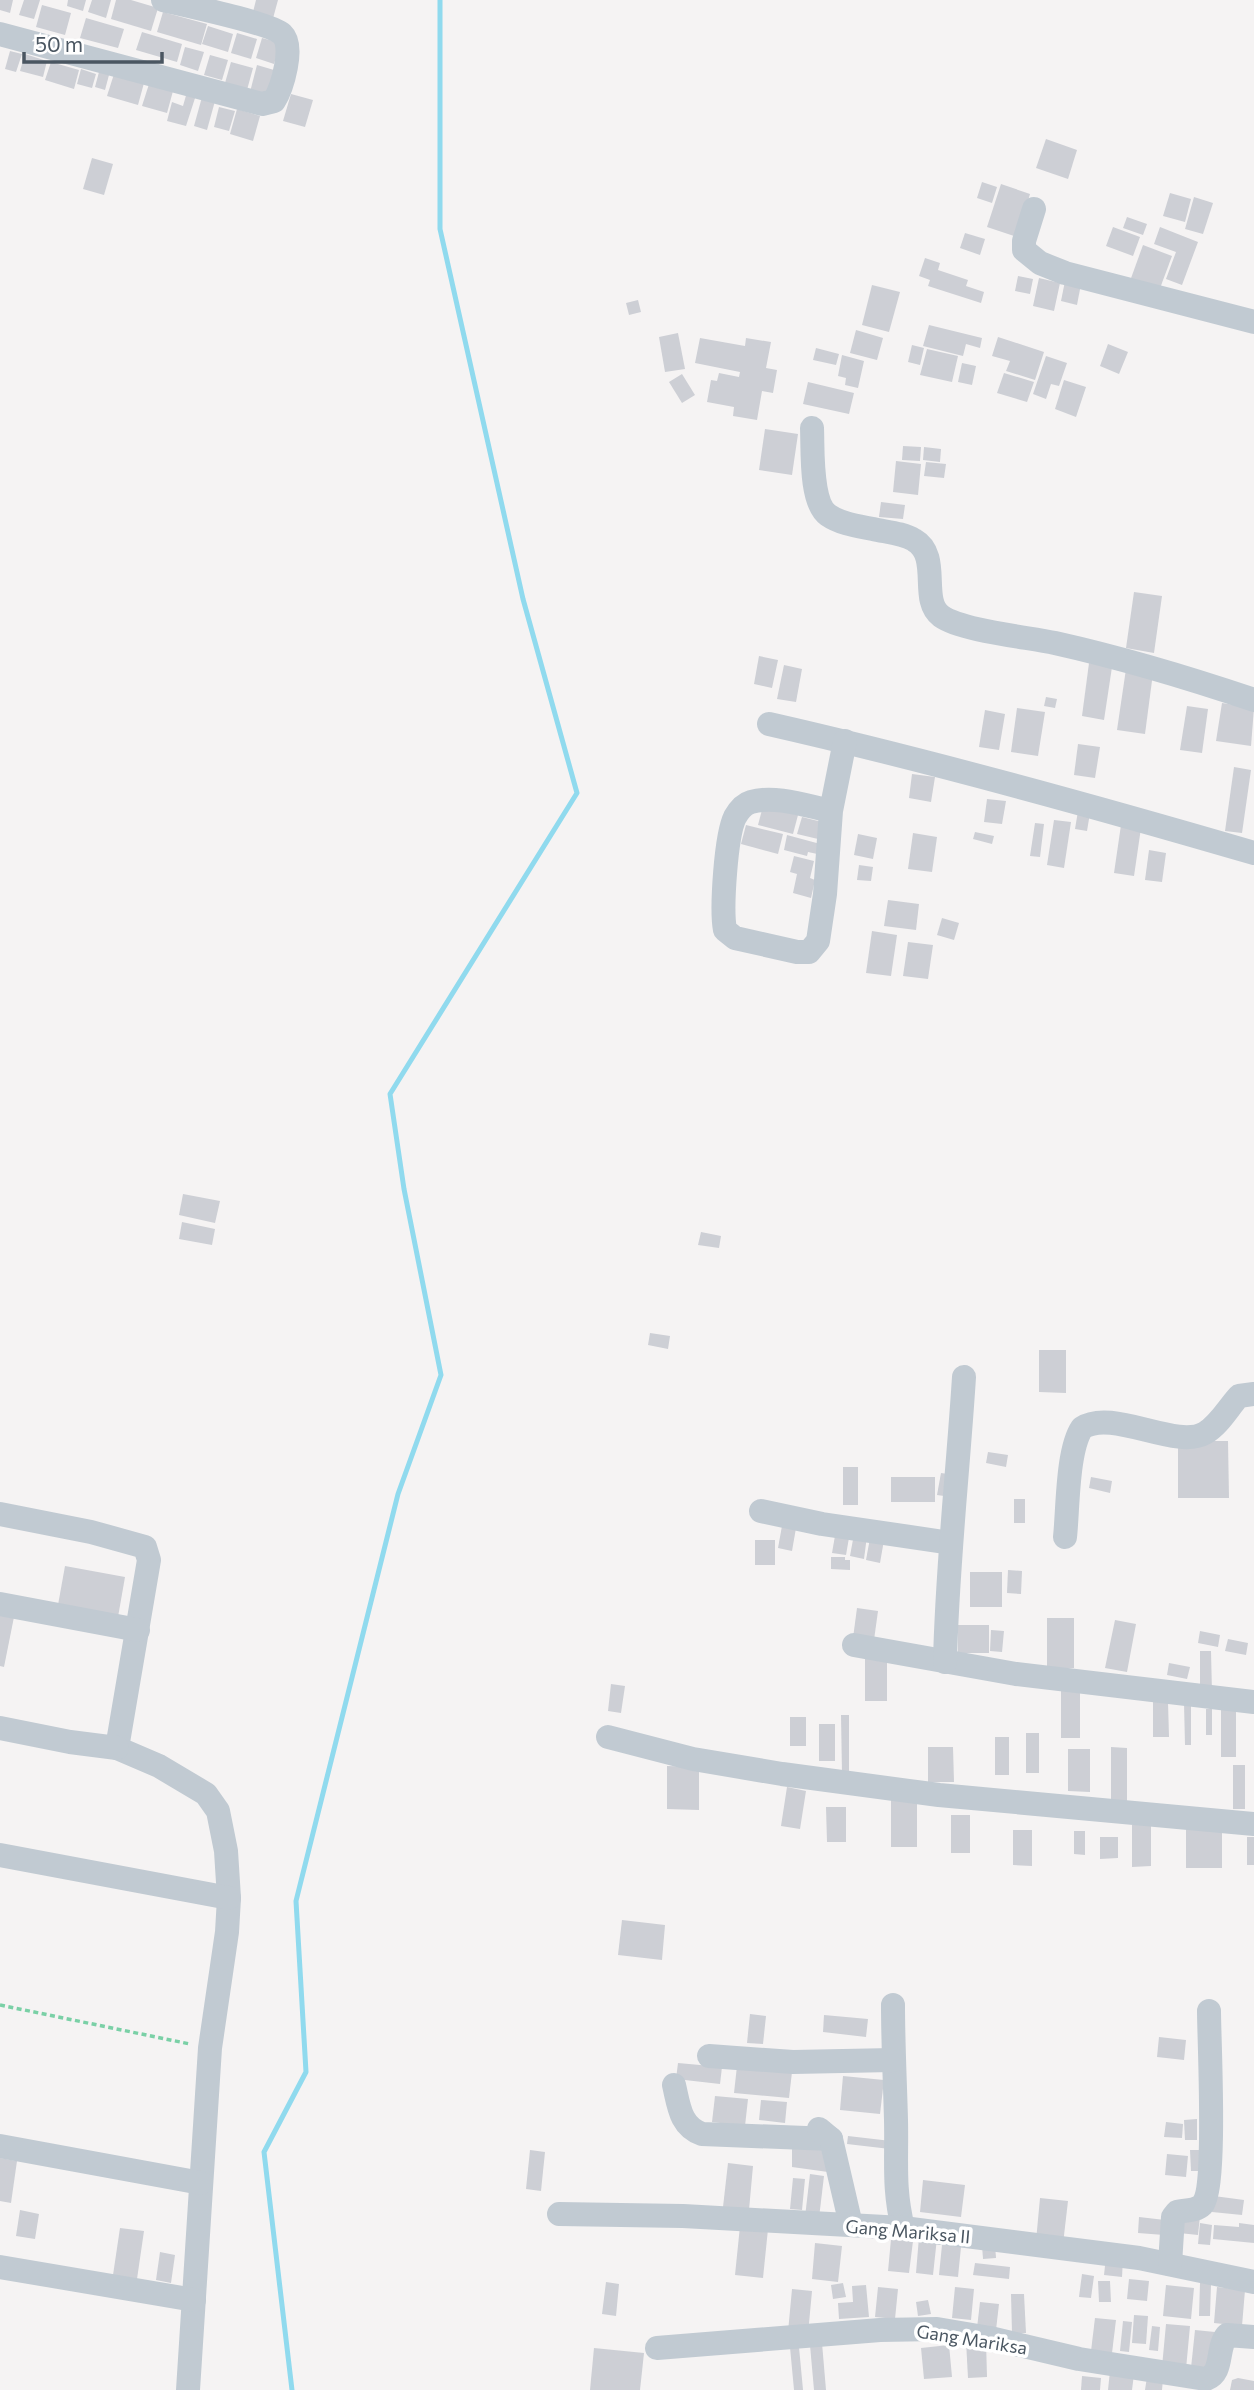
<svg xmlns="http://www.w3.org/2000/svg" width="1254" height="2390" font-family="Commissioner,sans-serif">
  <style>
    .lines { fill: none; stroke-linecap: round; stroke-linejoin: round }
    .stream { stroke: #90daee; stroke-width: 5 }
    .building { fill: #cdcfd5 }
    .path { stroke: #7ad0a6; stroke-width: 3.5; stroke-dasharray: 5 3.5; stroke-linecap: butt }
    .minor { stroke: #c1cad2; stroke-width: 24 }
    .labels { text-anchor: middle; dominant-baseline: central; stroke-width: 7; stroke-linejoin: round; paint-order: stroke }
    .street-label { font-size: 18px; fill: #4a5661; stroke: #fff }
  </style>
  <rect width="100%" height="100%" fill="#f5f3f3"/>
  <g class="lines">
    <path class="stream" d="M292 2390 264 2152 306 2072 296 1901 398 1494 441 1375 404 1189 390 1094 577 793 523 599 440 229V0"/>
  </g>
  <g class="building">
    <path d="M0 0H13L10 13 0 10Z"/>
    <path d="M24 0H40L34 19 19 15Z"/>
    <path d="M68 0H86L83 11 67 6Z"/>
    <path d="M92 0H111L106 18 88 12Z"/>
    <path d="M116 0H131L158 8 151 31 111 19Z"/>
    <path d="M256 0H278L272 22 252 16Z"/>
    <path d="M42 5 71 13 65 35 36 27Z"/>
    <path d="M163 12 207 24 201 45 157 32Z"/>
    <path d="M86 18 124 29 118 48 80 38Z"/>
    <path d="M208 26 233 34 228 52 202 44Z"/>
    <path d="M142 32 182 44 177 62 136 50Z"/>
    <path d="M237 33 257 39 251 59 231 53Z"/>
    <path d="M262 38 280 43 274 64 256 58Z"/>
    <path d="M185 47 204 52 198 71 180 65Z"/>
    <path d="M10 51 22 54 16 72 5 69Z"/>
    <path d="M25 54 47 61 43 77 20 71Z"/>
    <path d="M210 55 228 60 222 80 204 75Z"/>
    <path d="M51 62 79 70 74 89 45 80Z"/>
    <path d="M231 62 253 68 247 90 225 83Z"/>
    <path d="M257 65 274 70 266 97 250 92Z"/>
    <path d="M81 69 96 74 92 88 77 84Z"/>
    <path d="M99 72 109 75 105 90 95 87Z"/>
    <path d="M114 74 144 83 138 105 107 96Z"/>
    <path d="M149 84 173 91 167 113 142 106Z"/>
    <path d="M187 92 196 95 186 126 167 121 172 102 183 106Z"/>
    <path d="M291 94 313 100 305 127 283 121Z"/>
    <path d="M202 97 215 101 207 130 194 126Z"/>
    <path d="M219 107 235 111 229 131 214 127Z"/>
    <path d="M237 109 260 116 253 141 230 134Z"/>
    <path d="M1046 139 1077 150 1068 179 1036 168Z"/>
    <path d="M92 158 113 164 104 195 83 189Z"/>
    <path d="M982 182 997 187 992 203 977 198Z"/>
    <path d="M1001 184 1030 194 1017 237 987 227Z"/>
    <path d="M1170 193 1191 199 1185 222 1163 216Z"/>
    <path d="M1194 197 1213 203 1203 234 1185 229Z"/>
    <path d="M1127 217 1147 224 1143 235 1123 228Z"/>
    <path d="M1113 227 1140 237 1133 256 1106 246Z"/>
    <path d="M1160 227 1198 242 1182 285 1166 279 1176 252 1154 244Z"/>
    <path d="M965 233 985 239 980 255 960 248Z"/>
    <path d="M1143 245 1172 256 1159 291 1130 281Z"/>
    <path d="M925 258 940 263 938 270 968 280 966 286 984 292 981 303 928 286 930 280 919 276Z"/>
    <path d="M1018 276 1033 279 1030 294 1015 291Z"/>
    <path d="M1039 278 1060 283 1054 311 1033 306Z"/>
    <path d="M1065 281 1081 284 1077 305 1061 301Z"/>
    <path d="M872 285 900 292 889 332 862 325Z"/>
    <path d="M638 300 641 312 629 315 626 303Z"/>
    <path d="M929 325 982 338 980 348 966 344 963 356 923 346Z"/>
    <path d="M856 330 883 338 877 360 850 353Z"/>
    <path d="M678 333 685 369 665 372 659 337Z"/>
    <path d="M998 337 1044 352 1035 380 1006 371 1010 361 992 356Z"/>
    <path d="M700 338 745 346 746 338 771 342 766 368 777 370 773 393 762 391 757 420 733 416 734 407 707 402 711 380 717 381 719 373 739 377 740 372 695 363Z"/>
    <path d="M1108 344 1128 352 1119 374 1100 366Z"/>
    <path d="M912 345 924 348 920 365 908 362Z"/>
    <path d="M816 348 839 354 836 365 813 360Z"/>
    <path d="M927 349 958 356 952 382 920 375Z"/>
    <path d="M842 355 864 361 858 388 845 385 846 378 838 376Z"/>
    <path d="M1046 356 1067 363 1059 386 1051 384 1046 399 1033 394Z"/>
    <path d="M962 363 976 366 972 385 958 382Z"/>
    <path d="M1004 373 1034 382 1027 402 997 393Z"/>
    <path d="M682 374 695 395 682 403 669 382Z"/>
    <path d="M1064 380 1086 387 1076 417 1055 409Z"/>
    <path d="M808 382 854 393 849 414 803 404Z"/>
    <path d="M765 429 798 434 792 475 759 470Z"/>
    <path d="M903 446 921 447 920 461 902 460Z"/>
    <path d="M924 447 941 449 940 462 923 460Z"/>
    <path d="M896 461 921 464 918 495 893 492Z"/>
    <path d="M926 462 946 464 944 478 924 476Z"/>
    <path d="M881 502 905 505 903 519 879 517Z"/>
    <path d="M1134 592 1162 596 1154 653 1126 648Z"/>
    <path d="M759 656 778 660 772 688 754 684Z"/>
    <path d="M1089 663 1112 667 1104 720 1082 716Z"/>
    <path d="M784 665 802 669 796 702 777 699Z"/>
    <path d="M1126 669 1153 673 1145 734 1117 730Z"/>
    <path d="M1046 697 1057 699 1055 708 1044 706Z"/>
    <path d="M1222 703 1254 708 1251 746 1216 741Z"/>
    <path d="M1187 706 1208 709 1202 753 1180 750Z"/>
    <path d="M1017 708 1045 712 1038 756 1011 752Z"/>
    <path d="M985 710 1005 714 999 750 979 747Z"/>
    <path d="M1078 744 1100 747 1095 778 1074 775Z"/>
    <path d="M1234 767 1251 770 1242 833 1225 831Z"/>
    <path d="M912 774 935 777 931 802 909 798Z"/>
    <path d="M987 799 1006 801 1002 824 984 822Z"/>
    <path d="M763 806 798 815 793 834 758 825Z"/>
    <path d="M1078 811 1090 813 1087 831 1075 829Z"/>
    <path d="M802 817 822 822 818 839 797 834Z"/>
    <path d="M1054 820 1071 822 1064 868 1047 865Z"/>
    <path d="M1035 823 1044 824 1040 857 1030 856Z"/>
    <path d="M746 825 783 834 778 854 741 844Z"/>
    <path d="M1121 825 1141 828 1134 876 1114 873Z"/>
    <path d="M975 832 994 836 992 844 973 839Z"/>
    <path d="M913 833 937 837 932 872 908 869Z"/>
    <path d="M858 834 877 838 873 859 854 855Z"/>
    <path d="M787 835 824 845 822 855 808 852 807 856 784 850Z"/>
    <path d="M1149 850 1166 853 1162 882 1145 880Z"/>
    <path d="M794 856 814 861 810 878 815 880 811 898 793 893 797 874 790 872Z"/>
    <path d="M859 865 873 867 871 881 857 880Z"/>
    <path d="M888 900 919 904 916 930 884 926Z"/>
    <path d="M942 918 959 923 954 940 937 935Z"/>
    <path d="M872 931 897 935 891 976 866 973Z"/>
    <path d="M908 942 933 945 928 979 903 976Z"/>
    <path d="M183 1194 220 1201 215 1223 179 1215Z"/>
    <path d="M182 1222 215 1229 212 1245 179 1239Z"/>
    <path d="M701 1232 721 1236 719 1248 698 1245Z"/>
    <path d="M650 1333 670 1336 668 1349 648 1345Z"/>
    <path d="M1039 1350H1066V1393L1039 1392Z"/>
    <path d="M1178 1441H1228L1229 1498H1178Z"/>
    <path d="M988 1452 1008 1455 1006 1467 986 1463Z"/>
    <rect x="843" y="1467" width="15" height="38"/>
    <path d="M941 1473 955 1475 951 1497 937 1495Z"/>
    <rect x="891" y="1477" width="44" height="25"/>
    <path d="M1091 1477 1112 1481 1110 1493 1089 1488Z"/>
    <rect x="1014" y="1499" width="11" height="24"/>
    <path d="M782 1526 796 1528 792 1551 778 1548Z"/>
    <path d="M836 1530 850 1532 846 1555 832 1553Z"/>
    <path d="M854 1534 867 1536 864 1559 850 1556Z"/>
    <path d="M870 1538 884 1540 880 1563 866 1560Z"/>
    <rect x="755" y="1540" width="20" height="25"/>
    <path d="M831 1557H845V1560H850V1570L831 1569Z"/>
    <path d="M65 1566 125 1577 118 1617 58 1605Z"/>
    <path d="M1008 1570 1022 1571 1021 1594 1007 1593Z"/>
    <rect x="970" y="1572" width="32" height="35"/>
    <path d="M857 1608 878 1611 874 1640 853 1638Z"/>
    <path d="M0 1614 14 1617 4 1667 0 1666Z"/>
    <path d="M1047 1618H1074V1668L1047 1669Z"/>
    <path d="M1115 1620 1136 1624 1127 1672 1105 1668Z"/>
    <rect x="958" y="1625" width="31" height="28"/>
    <path d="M991 1630 1004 1631 1002 1652 990 1651Z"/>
    <path d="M1200 1631 1220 1635 1218 1647 1198 1643Z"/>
    <path d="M1228 1639 1248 1643 1246 1655 1225 1651Z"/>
    <path d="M1200 1651H1211L1212 1693H1200Z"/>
    <rect x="865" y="1654" width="22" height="47"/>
    <path d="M1169 1663 1190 1667 1187 1679 1167 1675Z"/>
    <path d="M611 1684 625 1686 621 1713 608 1711Z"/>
    <rect x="1061" y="1685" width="19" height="53"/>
    <path d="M1153 1702H1168L1169 1737H1153Z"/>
    <path d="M1184 1703H1191V1745H1185Z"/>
    <rect x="1206" y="1709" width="6" height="26"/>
    <rect x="1221" y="1710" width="15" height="47"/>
    <path d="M841 1715H849V1774H842Z"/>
    <rect x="790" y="1717" width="16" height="29"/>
    <rect x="819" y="1724" width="16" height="37"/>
    <rect x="1026" y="1733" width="13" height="40"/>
    <rect x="995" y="1737" width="14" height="38"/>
    <path d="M928 1747H953L954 1782H928Z"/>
    <path d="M1111 1747 1127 1748V1803H1111Z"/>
    <path d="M1068 1749H1090V1792L1068 1791Z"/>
    <rect x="1233" y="1765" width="12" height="44"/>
    <path d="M667 1766 699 1767V1810L667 1809Z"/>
    <path d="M787 1787 806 1791 800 1829 781 1826Z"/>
    <rect x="891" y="1796" width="26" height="51"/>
    <path d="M826 1807H846V1842H827Z"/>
    <rect x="951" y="1815" width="19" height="38"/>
    <rect x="1186" y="1822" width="36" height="46"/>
    <path d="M1132 1825H1151V1866L1132 1867Z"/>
    <path d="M1013 1830H1032V1866L1013 1865Z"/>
    <path d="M1074 1831H1085V1855L1074 1854Z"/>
    <path d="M1100 1837H1118V1858L1100 1859Z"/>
    <rect x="1247" y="1837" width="7" height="28"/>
    <path d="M622 1920 665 1925 662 1960 618 1955Z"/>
    <path d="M750 2014 766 2016 763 2044 747 2043Z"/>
    <path d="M824 2015 868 2019 866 2037 823 2032Z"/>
    <path d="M1159 2037 1186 2040 1184 2060 1157 2057Z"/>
    <path d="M678 2063 722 2067 720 2084 676 2079Z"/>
    <path d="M737 2066 792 2072 789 2098 734 2093Z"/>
    <path d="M843 2076 884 2080 880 2114 840 2110Z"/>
    <path d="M715 2096 748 2099 745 2126 712 2122Z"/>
    <path d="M761 2100 787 2102 785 2123 759 2120Z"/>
    <path d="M1197 2119V2140H1185L1184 2120Z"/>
    <path d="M1166 2122 1183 2124 1182 2138 1164 2137Z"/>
    <path d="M848 2136 891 2141 890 2149 847 2144Z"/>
    <path d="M830 2145 828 2172 792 2167V2149Z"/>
    <path d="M530 2150 545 2152 541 2191 526 2189Z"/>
    <path d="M1190 2150H1202L1203 2171H1191Z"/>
    <path d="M1167 2154 1188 2156 1186 2177 1165 2175Z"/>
    <path d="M0 2158 17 2161 11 2203 0 2201Z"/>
    <path d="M728 2163 753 2166 749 2210 723 2207Z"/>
    <path d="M810 2174 824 2176 819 2218 805 2217Z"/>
    <path d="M793 2178 805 2179 802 2210 790 2209Z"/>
    <path d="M923 2180 965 2185 961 2217 920 2212Z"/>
    <path d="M1214 2196 1244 2200 1242 2215 1212 2212Z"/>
    <path d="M1040 2198 1068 2201 1063 2244 1036 2241Z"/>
    <path d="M20 2210 39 2214 35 2239 16 2236Z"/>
    <path d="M1181 2214 1200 2216 1198 2235 1179 2233Z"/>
    <path d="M1139 2217 1165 2220 1164 2235 1138 2233Z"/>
    <path d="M1200 2223 1212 2225 1210 2245 1198 2244Z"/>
    <path d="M1239 2223 1254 2225V2243L1213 2239 1214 2225 1239 2227Z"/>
    <path d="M740 2226 768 2229 763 2278 735 2275Z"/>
    <path d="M120 2228 144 2231 137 2279 113 2275Z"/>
    <path d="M919 2237 937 2238 933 2275 916 2273Z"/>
    <path d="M891 2239 913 2241 909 2273 888 2271Z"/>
    <path d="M815 2243 842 2246 838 2282 812 2279Z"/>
    <path d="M995 2244 996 2258 983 2259 982 2245Z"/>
    <path d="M942 2245 961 2247 958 2277 939 2275Z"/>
    <path d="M160 2252 175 2255 171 2283 156 2280Z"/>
    <path d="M1106 2257 1123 2259 1122 2277 1104 2275Z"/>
    <path d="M975 2263 1010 2267 1009 2279 973 2275Z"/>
    <path d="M1082 2274 1094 2276 1091 2298 1079 2297Z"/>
    <path d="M1129 2279 1149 2281 1147 2301 1127 2299Z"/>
    <path d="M1098 2281H1110L1111 2302H1099Z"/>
    <path d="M606 2282 619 2284 616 2316 602 2314Z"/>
    <path d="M843 2283 846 2297 833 2299 831 2285Z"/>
    <path d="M1200 2283H1211L1210 2316H1199Z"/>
    <path d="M866 2285 869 2317 839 2319 838 2303 853 2302 852 2286Z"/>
    <path d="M1166 2285 1194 2288 1191 2319 1163 2316Z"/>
    <path d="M878 2287 898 2289 895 2319 875 2317Z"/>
    <path d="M955 2287 974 2289 971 2320 952 2318Z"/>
    <path d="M1217 2287 1245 2290 1242 2326 1214 2323Z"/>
    <path d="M792 2289 812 2291 808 2334 788 2332Z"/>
    <path d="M1011 2294H1024L1026 2333H1012Z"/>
    <path d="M928 2300 931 2314 918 2316 916 2302Z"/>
    <path d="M980 2302 999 2304 996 2330 977 2328Z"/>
    <path d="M1134 2315 1148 2316 1146 2344 1132 2343Z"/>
    <path d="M1095 2318 1116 2320 1112 2353 1091 2351Z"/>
    <path d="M1123 2321 1132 2322 1129 2352 1120 2351Z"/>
    <path d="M1166 2324 1190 2326 1186 2369 1162 2367Z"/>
    <path d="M1152 2326 1160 2327 1158 2351 1149 2350Z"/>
    <path d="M1195 2330 1215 2332 1211 2370 1191 2368Z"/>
    <path d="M966 2341H986L987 2377 968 2378Z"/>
    <path d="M822 2343 826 2390H814L810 2345Z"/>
    <path d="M949 2345 952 2377 924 2379 921 2348Z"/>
    <path d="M790 2347H799L803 2390H794Z"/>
    <path d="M594 2348 644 2353 640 2390H590Z"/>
    <path d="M1110 2371 1134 2374 1132 2390H1108Z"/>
    <path d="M1082 2376 1101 2378 1100 2390H1081Z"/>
    <path d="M1147 2377 1163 2379 1162 2390H1145Z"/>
    <path d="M1238 2378 1254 2381V2390H1230L1232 2380Z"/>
  </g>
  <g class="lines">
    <path class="path" d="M0 2005 190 2044"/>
    <g class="minor">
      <path d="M0 34 262 104 274 101C282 88 295 46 282 34 270 23 184 5 163 0"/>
      <path d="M1034 209 1024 241V250L1040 263 1065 273 1254 322"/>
      <path d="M812 428C813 450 810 502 828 515 841 524 858 526 873 529 886 532 903 533 914 540 942 556 919 600 941 616 962 631 1027 637 1055 643 1122 658 1189 678 1254 700"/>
      <path d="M769 724C932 761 1093 806 1254 853"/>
      <path d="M831 811C807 806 775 795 751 802 744 804 739 810 735 817 726 835 721 909 725 930L735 938 797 952H809L818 941 825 894 831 811 845 741"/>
      <path d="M761 1511 822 1524 951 1543"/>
      <path d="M0 1514 91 1532 145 1547 149 1560 117 1748 159 1766 206 1794 218 1811 226 1851 229 1898 227 1932 210 2048 188 2390"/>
      <path d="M1065 1537C1068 1510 1067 1450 1082 1428 1112 1408 1176 1450 1205 1433 1219 1425 1228 1408 1239 1396L1254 1394"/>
      <path d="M0 1604 138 1630"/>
      <path d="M854 1645 1016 1674 1254 1702"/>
      <path d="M945 1662C947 1567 958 1472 964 1377"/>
      <path d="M0 1728 70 1742 117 1748"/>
      <path d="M608 1737 693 1759 782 1774 939 1795 1254 1824"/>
      <path d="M0 1855 229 1898"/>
      <path d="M893 2005C893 2043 895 2082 896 2120 897 2160 893 2188 903 2228"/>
      <path d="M709 2056 793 2062 893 2060"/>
      <path d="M674 2085C679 2106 680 2126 702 2134L831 2139"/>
      <path d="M819 2129 831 2139 851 2225"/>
      <path d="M0 2146 201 2183"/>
      <path d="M559 2214 683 2216 903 2228 1139 2258 1254 2282"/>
      <path d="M1170 2264 1173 2217 1177 2212C1185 2210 1196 2211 1202 2205 1217 2189 1209 2040 1209 2011"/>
      <path d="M0 2267 194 2300"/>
      <path d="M657 2348 880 2330 937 2329 990 2338 1079 2359 1206 2379C1224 2373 1216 2348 1227 2335L1254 2337"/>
    </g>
  </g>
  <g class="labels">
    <g class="street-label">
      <text transform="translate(908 2231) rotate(5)">Gang Mariksa II</text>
      <text transform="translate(972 2339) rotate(9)">Gang Mariksa</text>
    </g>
  </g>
  <path d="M24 52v10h138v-10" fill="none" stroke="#4a5661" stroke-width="3.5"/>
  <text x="35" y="52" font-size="21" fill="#4a5661" stroke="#ffffff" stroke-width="5" paint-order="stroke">50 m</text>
</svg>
